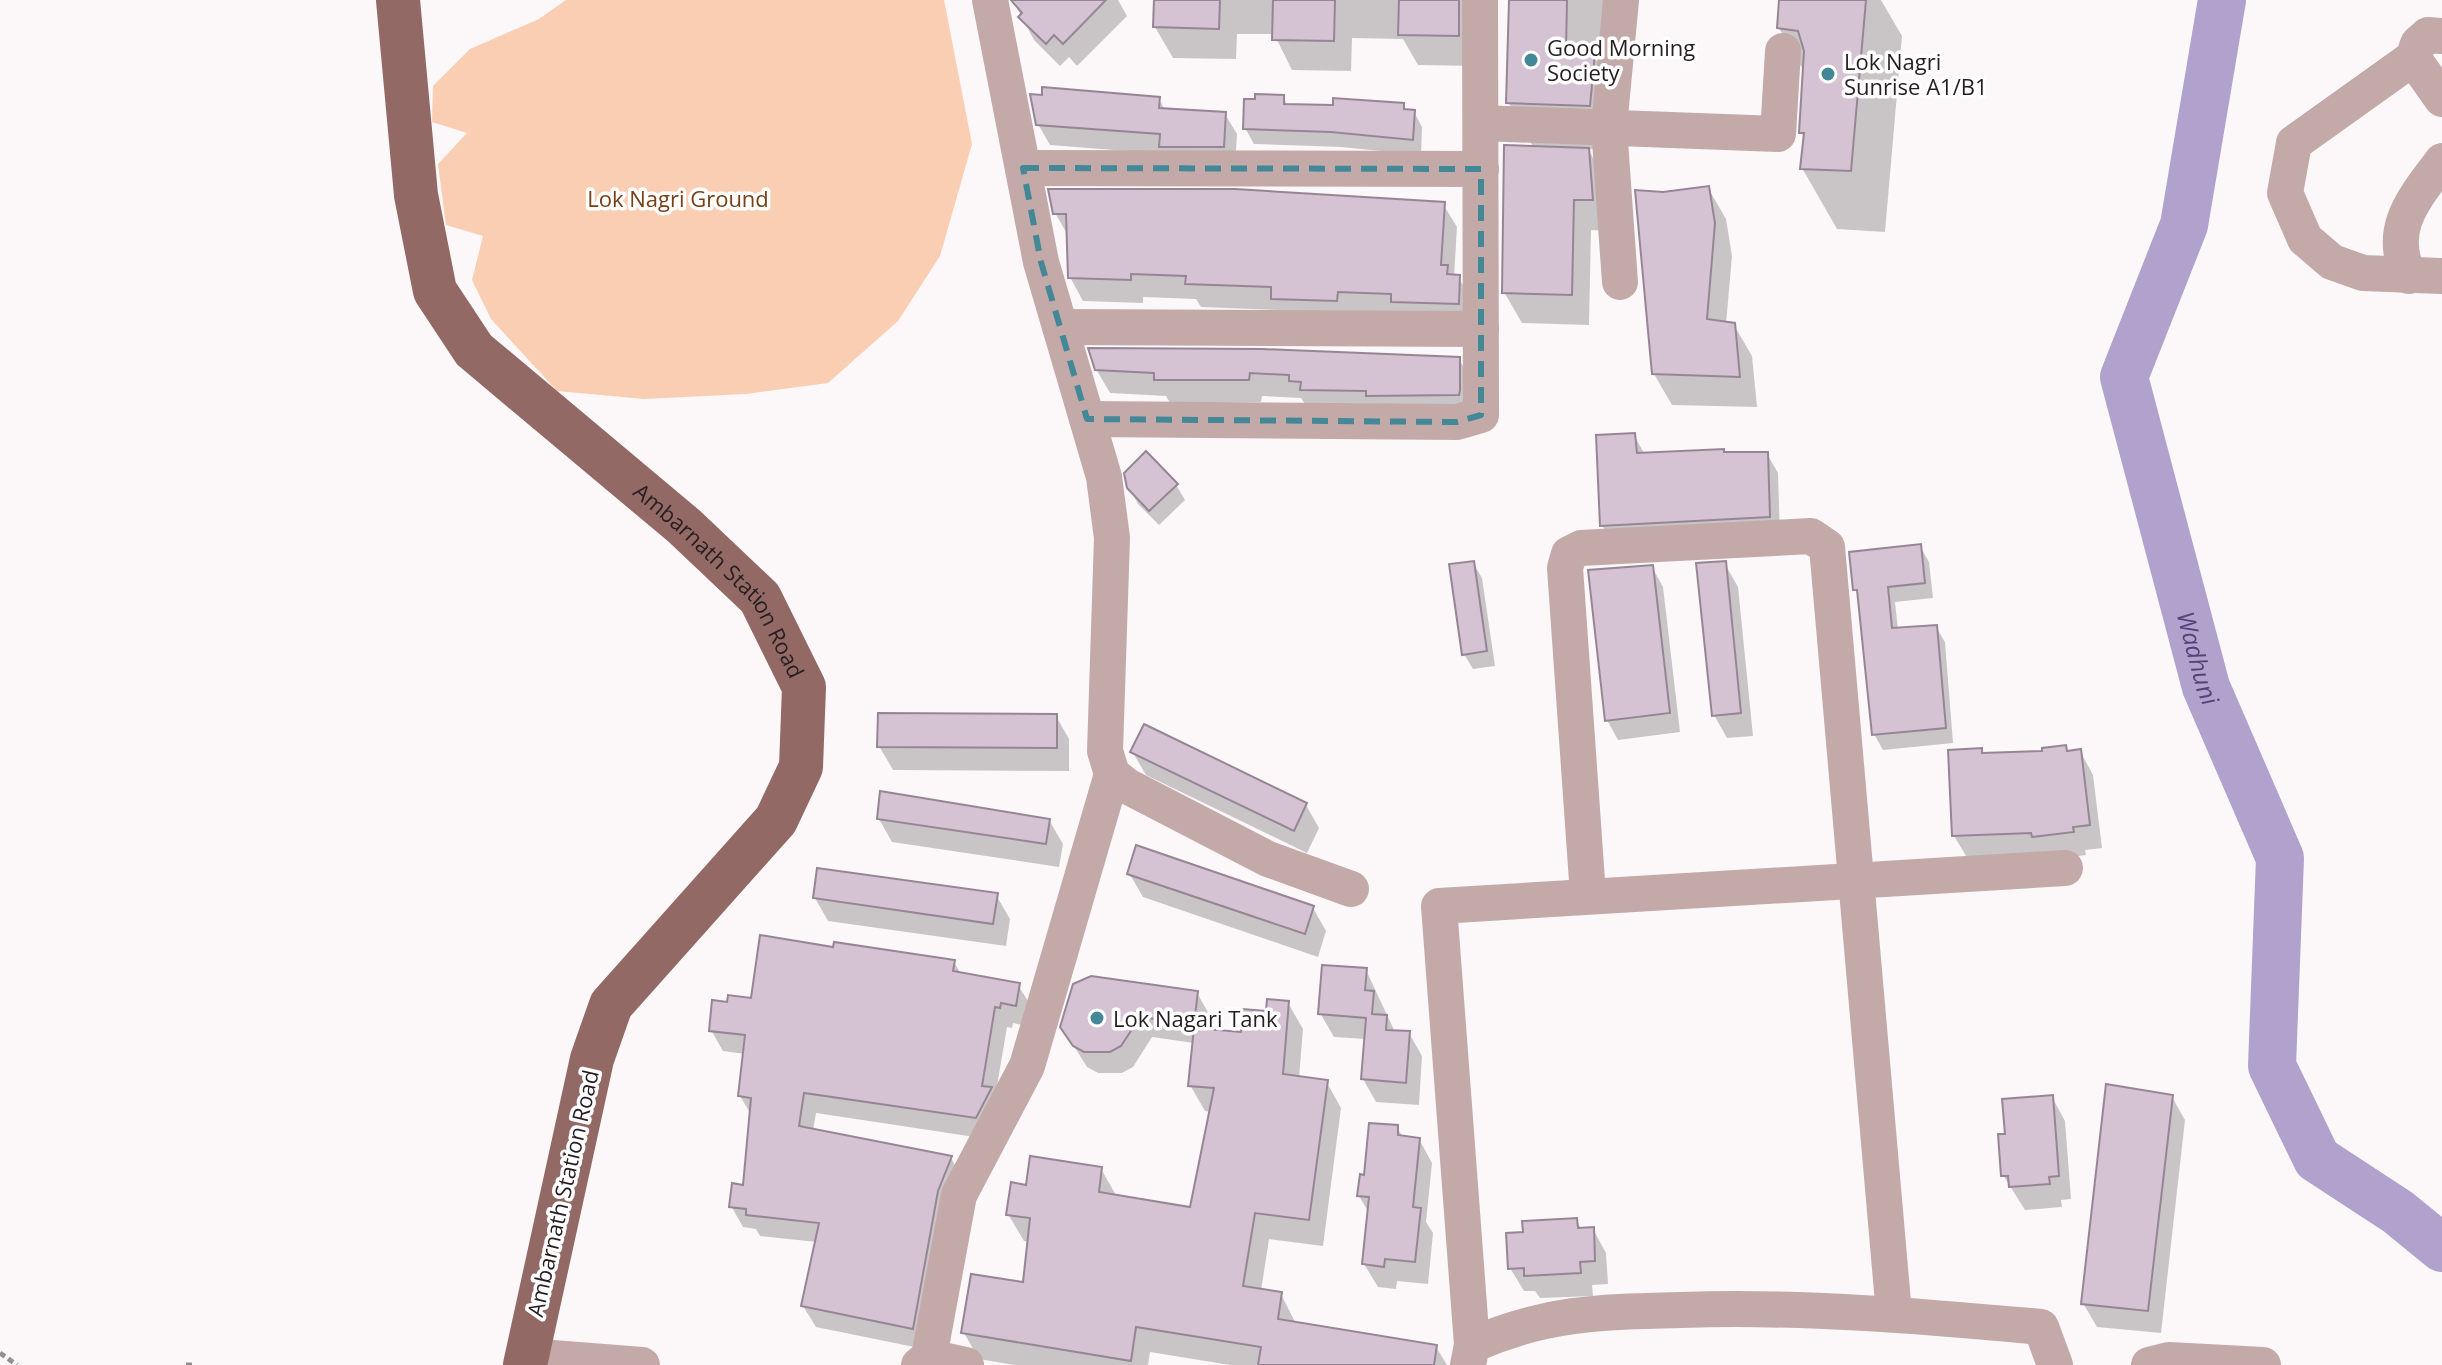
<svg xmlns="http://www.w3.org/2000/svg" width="2442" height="1365" font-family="'Open Sans',sans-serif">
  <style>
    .green { fill: #faceb3 }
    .shadow { fill: #0003 }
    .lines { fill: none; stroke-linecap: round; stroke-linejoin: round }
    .river { stroke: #b1a2cd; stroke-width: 48 }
    .building { fill: #d5c3d3; stroke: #968695; stroke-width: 2 }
    .path { stroke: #968f92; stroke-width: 5; stroke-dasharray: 6 4; stroke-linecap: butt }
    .minor { stroke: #c3aaa8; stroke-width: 36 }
    .major { stroke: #936965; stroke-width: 44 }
    .marked { fill: none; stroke: #448797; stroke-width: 6; stroke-dasharray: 16 10; stroke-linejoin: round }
    .poi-dot { fill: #448797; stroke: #fff; stroke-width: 3 }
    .labels { text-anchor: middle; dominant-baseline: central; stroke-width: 7; stroke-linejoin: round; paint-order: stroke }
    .poi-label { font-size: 22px; fill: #271e21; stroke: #fff; text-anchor: start }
    .park-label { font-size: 22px; fill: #774016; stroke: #fff }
    .street-label { font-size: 22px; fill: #271e21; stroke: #fff }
    .water-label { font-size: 24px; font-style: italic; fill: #574179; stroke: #fff }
  </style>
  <rect width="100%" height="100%" fill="#fcf7f9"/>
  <path class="green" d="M566 0H944L972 144 940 256 898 321 828 383 746 394 644 399 557 391 491 319 472 280 483 236 446 225 438 164 467 133 432 122 433 86 470 49 539 19Z"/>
  <g class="shadow">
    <path d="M1013 0H1118L1127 16 1077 66 1069 57 1060 66 1034 40Z"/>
    <path d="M1156 0H1477L1476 66 1418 65 1403 39 1352 38 1351 71 1292 70 1274 34H1237L1236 59 1173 58 1155 27Z"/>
    <path d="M1511 0H1628L1624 48 1592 53 1619 100 1615 150 1588 149 1606 181 1610 231 1591 230 1589 325 1522 323 1504 292 1534 148 1508 102Z"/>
    <path d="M1781 0H1881L1902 36 1885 232 1837 229 1802 168 1805 140 1801 132 1805 73 1779 28Z"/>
    <path d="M1283 97 1288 106 1403 105 1407 111 1414 112 1422 127 1421 155 1341 147 1254 144 1245 128Z"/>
    <path d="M1159 99 1165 110 1225 114 1237 134 1235 167 1165 154 1050 145 1038 124Z"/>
    <path d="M1708 188 1726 219 1732 256 1726 324 1734 325 1752 356 1757 407 1672 405 1654 374 1663 194Z"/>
    <path d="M1443 204 1457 227 1454 277H1458L1472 300V327L1286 322 1279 310 1201 307 1196 299 1143 297V303L1083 301 1070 277 1069 237 1055 213Z"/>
    <path d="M1459 359 1472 382 1471 418 1305 404 1301 398 1262 396 1261 402 1170 403 1166 396 1110 393 1096 369Z"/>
    <path d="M1634 435 1645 455 1767 454 1778 473 1780 536 1613 544 1602 525Z"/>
    <path d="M1176 485 1185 500 1159 525 1138 504 1129 487Z"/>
    <path d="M1920 546 1929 562 1933 598 1895 602 1898 630 1936 627 1945 642 1953 743 1883 750 1874 734 1860 598 1855 590Z"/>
    <path d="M1473 563 1482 578 1495 666 1473 669 1464 654Z"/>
    <path d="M1725 564 1738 587 1753 736 1727 738 1714 715Z"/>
    <path d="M1652 567 1663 587 1680 732 1618 740 1607 720Z"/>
    <path d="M1056 716 1069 739V771L893 770 879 746Z"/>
    <path d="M2065 747 2068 753 2080 751 2093 775 2102 848 2085 850 2086 855 2047 860 1968 859 1954 836 1981 750 1984 755 2044 753Z"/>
    <path d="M1132 751 1306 805 1319 828 1307 853 1146 775Z"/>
    <path d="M879 819 1049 820 1063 844 1059 867 892 842Z"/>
    <path d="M1129 873 1313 908 1326 931 1318 957 1143 897Z"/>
    <path d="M996 895 1010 919 1006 946 828 921 815 898Z"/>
    <path d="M835 949 954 962 961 974 1018 985 1031 1006 1027 1026 1013 1023 1012 1028 1007 1027 988 1139 816 1113 813 1131 951 1158 963 1179 924 1349 816 1327 803 1306 817 1242 760 1236 756 1229 743 1227 731 1206 745 1187 752 1116 740 1096 745 1054 723 1051 711 1030 728 1005 753 1001Z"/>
    <path d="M1366 970 1395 1032 1409 1033 1422 1056 1419 1105 1376 1102 1363 1079 1366 1039 1334 1037 1320 1013Z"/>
    <path d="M1091 978 1197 993 1209 1014 1207 1031 1242 1034 1288 1003 1303 1029 1299 1078 1326 1081 1341 1108 1323 1246 1269 1239 1261 1291 1281 1294 1296 1324 1436 1347 1447 1365H1230L1150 1352 1148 1365H1014L979 1359 964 1333 1024 1284 1029 1242 1024 1241 1008 1214 1028 1187 1101 1169 1116 1195 1191 1210 1211 1112 1205 1111 1190 1085 1194 1043 1152 1037 1133 1067 1122 1073H1098L1087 1067 1062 1027Z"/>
    <path d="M2052 1097 2065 1121 2071 1199 2061 1200 2062 1207 2025 1210 2003 1175 2007 1136Z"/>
    <path d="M2172 1097 2185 1120 2161 1333 2097 1327 2083 1303Z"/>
    <path d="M1397 1127 1403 1138 1419 1139 1432 1163 1426 1222 1433 1233 1428 1284 1397 1281 1396 1289 1378 1287 1364 1264 1369 1213 1359 1196 1366 1177Z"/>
    <path d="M1576 1220 1582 1230 1593 1229 1606 1253 1608 1284 1592 1285 1593 1296 1540 1298 1535 1291H1524L1510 1268 1525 1233Z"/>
  </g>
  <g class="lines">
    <path class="river" id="s1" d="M2222 0 2184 225 2124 377 2206 687 2280 858 2272 1066 2317 1159 2398 1212 2442 1248"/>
  </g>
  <g class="building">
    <path d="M1011 0H1106L1063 44 1054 35 1046 44 1018 17 1022 13Z"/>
    <path d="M1154 0H1220L1219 29 1153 27Z"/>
    <path d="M1273 0H1335L1334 41 1272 40Z"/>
    <path d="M1399 0H1459V36L1398 35Z"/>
    <path d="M1509 0H1567L1566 51 1595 53 1590 106 1506 103Z"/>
    <path d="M1779 0H1866L1851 171 1800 169 1804 133H1799L1804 51 1798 31 1777 28Z"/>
    <path d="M1042 87 1160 97 1159 108 1226 112 1224 147H1159L1160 134 1036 125 1030 94 1042 95Z"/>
    <path d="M1255 94 1284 95V104L1333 105V98L1404 103V109L1415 110 1413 140 1331 132 1243 129 1244 99H1255Z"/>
    <path d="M1504 145 1589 148 1593 200H1574L1572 295 1502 293Z"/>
    <path d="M1709 186 1715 223 1707 319 1735 323 1740 377 1652 374 1635 190 1663 192Z"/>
    <path d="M1048 189H1235L1445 202 1441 265H1448L1447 274 1460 275 1459 304 1391 302V294L1338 292 1337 301 1271 299V287L1185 284 1186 276 1131 274V280L1068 278 1066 214H1053Z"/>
    <path d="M1088 348 1262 349 1460 357V390L1459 395 1366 396V391L1300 390 1301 382 1289 381V375L1250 373 1249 380H1154V373L1095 370Z"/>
    <path d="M1635 433 1637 453 1724 449V452H1768L1770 517 1600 526 1596 435Z"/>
    <path d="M1146 451 1178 484 1149 511 1127 488 1124 473Z"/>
    <path d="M1921 544 1925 583 1888 587 1892 628 1937 625 1946 728 1872 735 1857 590H1853L1849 552Z"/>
    <path d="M1474 561 1487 651 1462 655 1449 564Z"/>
    <path d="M1726 561 1741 713 1712 716 1696 563Z"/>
    <path d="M1653 565 1670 713 1605 721 1588 570Z"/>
    <path d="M878 713 1057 714V748L877 747Z"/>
    <path d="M1144 724 1307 803 1294 831 1130 752Z"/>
    <path d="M2066 745 2067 751 2081 749 2090 825 2073 827 2074 832 2032 837 2031 833 1952 836 1948 750 1982 748V753L2042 751V748Z"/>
    <path d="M880 791 1050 819 1046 844 877 819Z"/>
    <path d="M1136 845 1314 906 1305 934 1127 874Z"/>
    <path d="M817 868 998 893 993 924 813 898Z"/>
    <path d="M760 935 833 947 834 942 955 960 953 971 1020 983 1016 1006 1001 1003 1000 1008 995 1007 982 1086 992 1087 976 1118 804 1093 799 1126 952 1156 938 1191 913 1329 801 1306 819 1223 746 1215V1209L729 1207 732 1183 743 1185 751 1098 738 1096 745 1035 709 1031 712 1000 727 1002 728 995 751 998Z"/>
    <path d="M1322 965 1367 968 1365 990 1374 991 1372 1014 1387 1015 1386 1030 1410 1031 1406 1083 1361 1079 1366 1018 1318 1014Z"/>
    <path d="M1091 976 1198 991 1194 1024 1140 1017 1121 1046 1110 1052H1084L1073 1046 1060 1027 1073 984Z"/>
    <path d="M1267 999 1289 1001 1283 1074 1328 1080 1309 1220 1255 1213 1243 1286 1282 1292 1278 1319 1437 1345 1434 1365H1258L1261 1347 1136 1327 1131 1361 961 1333 971 1274 1023 1282 1030 1218 1006 1215 1011 1182 1026 1185 1030 1156 1102 1167 1099 1192 1190 1207 1214 1088 1188 1086 1194 1028 1241 1032 1243 1009 1266 1011Z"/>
    <path d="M2106 1084 2173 1095 2148 1311 2081 1304Z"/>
    <path d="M2053 1095 2059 1176 2049 1177 2050 1184 2009 1187 2008 1176H2001L1998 1134H2005L2002 1099Z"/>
    <path d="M1369 1123 1398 1125V1135L1420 1138 1413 1207 1421 1208 1415 1262 1385 1259 1384 1267 1362 1264 1369 1197 1357 1196 1360 1174 1364 1175Z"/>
    <path d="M1577 1218 1578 1228 1594 1227 1595 1261 1580 1262 1581 1273 1524 1276V1268L1508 1269 1506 1233 1523 1232 1522 1221Z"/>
  </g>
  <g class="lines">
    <g class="path">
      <path d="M0 1353 17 1365"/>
      <path d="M186 1365H195"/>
    </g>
    <g class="minor">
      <path d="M990 0 1041 262 1104 477 1112 538 1105 751 1112 774 1127 786 1268 859 1351 889"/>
      <path d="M2442 36 2428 35 2418 44 2413 58 2294 143 2285 193 2305 239 2332 262 2363 273 2442 276"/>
      <path d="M2413 58 2442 99"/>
      <path d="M1481 123 1778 134 1783 51"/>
      <path d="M1023 168 1481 169"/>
      <path d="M2409 276C2386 228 2415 198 2442 161"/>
      <path d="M1620 282 1609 127 1621 0"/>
      <path d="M1060 327 1481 329"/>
      <path d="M1087 419 1457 422 1481 415 1480 0"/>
      <path d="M1588 895 1565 568 1569 554 1581 548 1811 536 1827 547 1894 1314"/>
      <path d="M1472 1345 1439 906 2065 868"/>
      <path d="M527 1356 642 1365"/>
      <path d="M929 1357 959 1195 1027 1066 1112 774"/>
      <path d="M919 1365 929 1357 966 1365"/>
      <path d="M1468 1365 1472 1345C1547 1312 1602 1312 1681 1310 1802 1306 1921 1316 2041 1327L2055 1365"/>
      <path d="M2149 1365 2169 1360 2263 1365"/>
    </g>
    <path class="major" id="s2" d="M398 0 416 195 435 291 474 350 684 526 760 598 804 687 801 767 776 820 611 1005 592 1059 525 1365"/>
  </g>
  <path class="marked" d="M1023 168 1481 169V415L1457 422 1087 419 1041 262Z"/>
  <g class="poi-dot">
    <circle cx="1531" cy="60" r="8"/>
    <circle cx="1828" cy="74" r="8"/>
    <circle cx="1097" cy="1018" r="8"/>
  </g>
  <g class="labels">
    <g class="poi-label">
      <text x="1547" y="47">Good Morning<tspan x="1547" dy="25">Society</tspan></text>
      <text x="1844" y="61">Lok Nagri<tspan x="1844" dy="25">Sunrise A1/B1</tspan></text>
      <text x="1113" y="1018">Lok Nagari Tank</text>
    </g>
    <g class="park-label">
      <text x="678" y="198">Lok Nagri Ground</text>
    </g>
    <g class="street-label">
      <text stroke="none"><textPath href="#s2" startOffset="704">Ambarnath Station Road</textPath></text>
      <text transform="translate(562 1193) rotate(-77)">Ambarnath Station Road</text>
    </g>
    <g class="water-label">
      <text stroke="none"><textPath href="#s1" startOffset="682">Wadhuni</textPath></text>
    </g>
  </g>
</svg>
